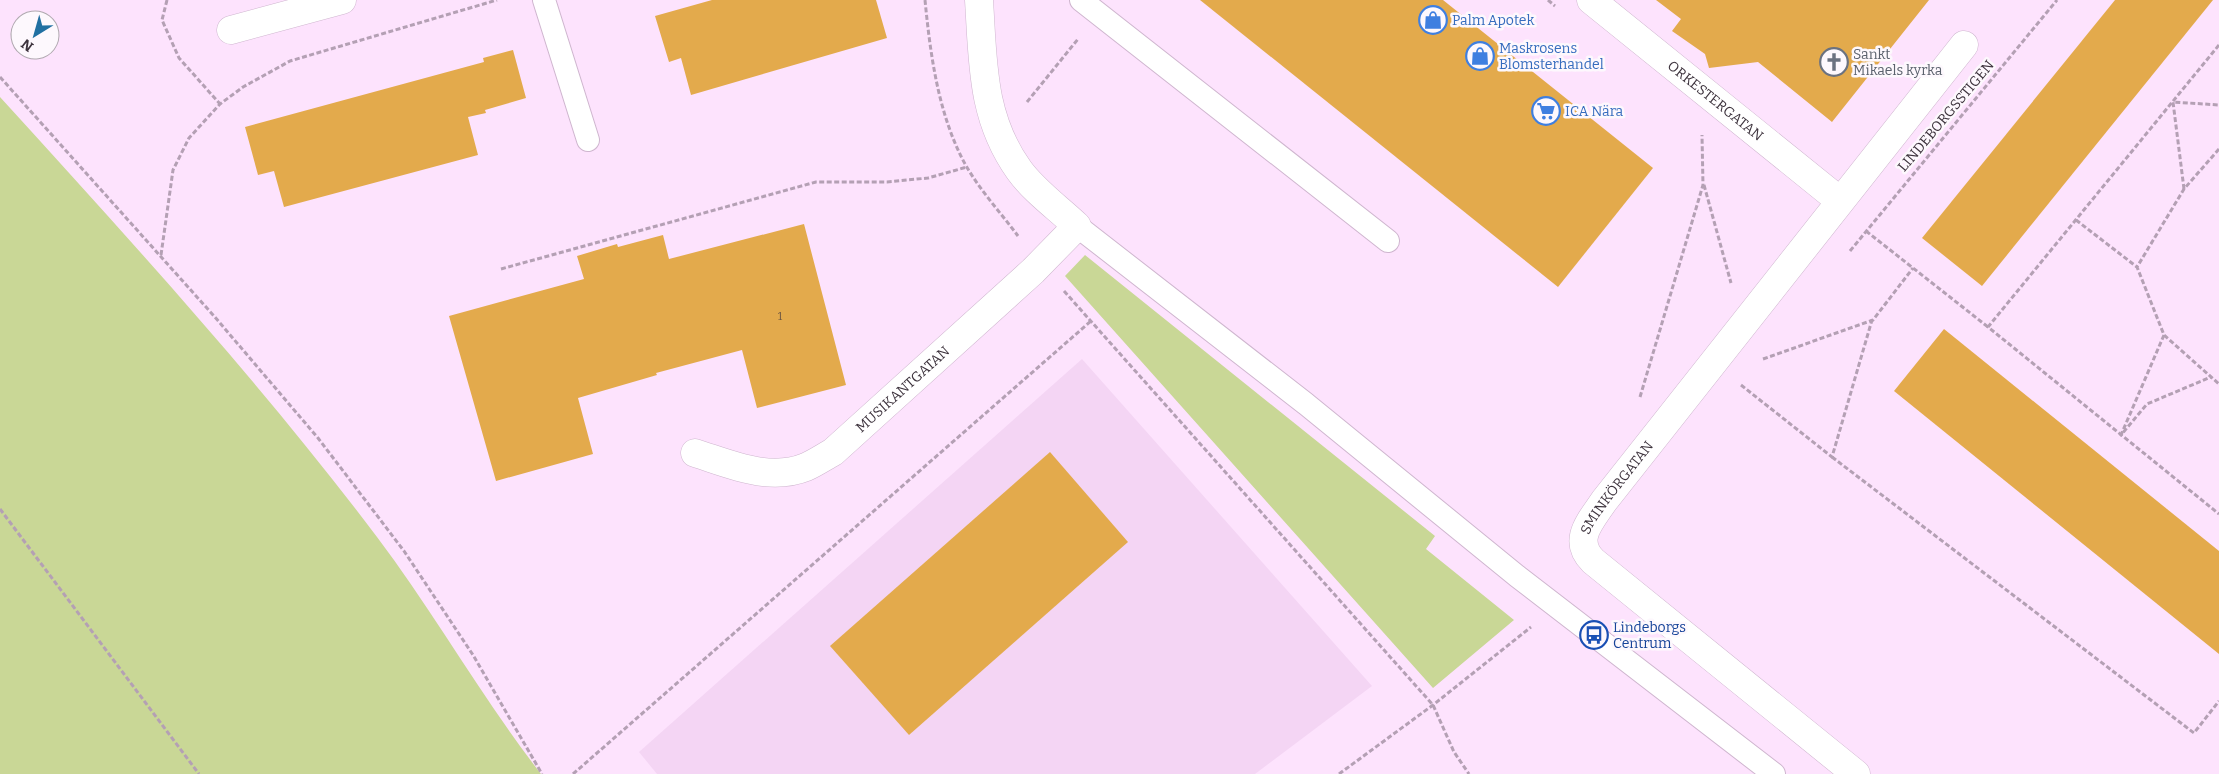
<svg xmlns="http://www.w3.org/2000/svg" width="2219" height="774" font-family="Bitter,serif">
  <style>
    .built { fill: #f4d5f4 }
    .green { fill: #c9d796 }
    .building { fill: #e3aa4c }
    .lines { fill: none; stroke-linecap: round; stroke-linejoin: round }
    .service-casing { stroke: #cfb6cf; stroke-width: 24 }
    .minor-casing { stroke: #cfb6cf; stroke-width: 29 }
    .path { stroke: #b4a0b4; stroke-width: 3; stroke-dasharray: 5 2.5; stroke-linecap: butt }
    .service { stroke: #fff; stroke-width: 22 }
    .minor { stroke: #fff; stroke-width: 28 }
    .labels { text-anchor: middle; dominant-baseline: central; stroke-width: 5; stroke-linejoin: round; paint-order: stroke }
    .number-label { font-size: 11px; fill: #665141 }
    .shop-label { font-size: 14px; fill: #366cbe; stroke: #fdf8fd; text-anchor: start }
    .worship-label { font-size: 14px; fill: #5b616d; stroke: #fdf8fd; text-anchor: start }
    .street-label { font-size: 14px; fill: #3d333d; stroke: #fdf8fd }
    .transit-label { font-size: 14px; fill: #164399; stroke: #fdf8fd; text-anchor: start }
  </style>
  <rect width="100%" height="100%" fill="#fde3fd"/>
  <path class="built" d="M1082 359 1372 686 1255 774H657L639 752Z"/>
  <g class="green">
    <path d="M0 97C130 240 261 383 377 537 435 614 482 698 541 774H0Z"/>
    <path d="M1085 255 1435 536 1426 549 1514 620 1433 688 1065 276Z"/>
  </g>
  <g class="building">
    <path d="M712 0H876L887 38 691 95 681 58 669 62 655 16Z"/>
    <path d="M1200 0H1443L1653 168 1558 287Z"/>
    <path d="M1656 0H1929L1832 122 1758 62 1709 68 1705 54 1672 31 1681 19Z"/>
    <path d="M2115 0H2213L1982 286 1922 238Z"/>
    <path d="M513 50 526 98 485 110 486 113 468 117 478 155 284 207 274 171 258 175 245 127 484 62 483 58Z"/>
    <path d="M804 224 846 385 757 408 742 350 656 373 657 375 578 398 593 454 496 481 449 316 584 279 577 256 617 244 618 247 663 235 669 259Z"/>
    <path d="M1944 329 2219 551V654L1894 391Z"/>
    <path d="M1050 452 1128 542 909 735 830 646Z"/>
  </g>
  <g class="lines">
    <defs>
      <g id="service">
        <path d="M544 0 588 140"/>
        <path d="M1081 0 1388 241"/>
        <path d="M1077 226 1306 404 1517 576 1774 774"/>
      </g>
      <g id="minor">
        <path id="s1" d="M1591 0 1840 201"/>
        <path d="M231 30 342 0"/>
        <path id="s2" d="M695 453C730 464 769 482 806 467 815 463 824 457 833 452L1033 271 1077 226C1058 208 1034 191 1019 170 981 117 983 61 979 0"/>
        <path id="s3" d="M1856 774 1593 561C1572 540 1590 522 1604 501L1964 45"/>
      </g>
    </defs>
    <use href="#service" class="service-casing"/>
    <use href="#minor" class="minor-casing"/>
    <g class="path">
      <path d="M167 0 162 20 179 58 220 104"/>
      <path d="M925 0C930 51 937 105 959 152 973 183 998 209 1018 236"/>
      <path d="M1548 0 1555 6"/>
      <path d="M2219 45 1988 327 2219 514"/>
      <path d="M0 77 214 316 318 438 404 551 473 655 542 774"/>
      <path d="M1027 102 1078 39"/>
      <path d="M2219 149 2184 189 2137 267 2164 335 2219 384"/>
      <path d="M1704 185 1731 283"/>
      <path d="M2184 189 2173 102 2219 105"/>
      <path d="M2076 220 2137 267"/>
      <path d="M1866 231 1988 327"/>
      <path d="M1850 251 2057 0"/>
      <path d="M161 255 173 170 189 138 220 104 243 87 290 61 497 0"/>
      <path d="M501 269 816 182H887L928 178 967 167"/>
      <path d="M1064 291 1433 705 1454 752 1469 774"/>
      <path d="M2164 335 2121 435 2147 404 2211 377"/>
      <path d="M1763 359 1873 320 1913 268"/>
      <path d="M1741 385 1832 457 1872 320"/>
      <path d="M1640 397 1703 185 1702 135"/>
      <path d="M1832 457 2194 733 2219 701"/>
      <path d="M0 509 199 774"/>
      <path d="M573 774 1091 321"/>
      <path d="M1339 774 1433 705 1531 627"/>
    </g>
    <use href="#service" class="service"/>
    <use href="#minor" class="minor"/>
  </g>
  <defs>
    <symbol id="shop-ring" viewBox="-11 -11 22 22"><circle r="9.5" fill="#fdf8fd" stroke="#3f7fe0" stroke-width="1.5"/><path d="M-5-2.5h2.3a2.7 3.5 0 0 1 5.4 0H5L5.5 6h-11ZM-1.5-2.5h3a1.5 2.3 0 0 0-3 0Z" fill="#3f7fe0"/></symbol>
    <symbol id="church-ring" viewBox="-11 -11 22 22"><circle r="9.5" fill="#fdf8fd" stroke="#6b7280" stroke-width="1.5"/><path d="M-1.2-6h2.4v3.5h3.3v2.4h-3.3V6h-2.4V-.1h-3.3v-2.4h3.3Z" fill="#6b7280"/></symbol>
    <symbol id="supermarket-ring" viewBox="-11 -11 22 22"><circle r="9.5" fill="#fdf8fd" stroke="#3f7fe0" stroke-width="1.5"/><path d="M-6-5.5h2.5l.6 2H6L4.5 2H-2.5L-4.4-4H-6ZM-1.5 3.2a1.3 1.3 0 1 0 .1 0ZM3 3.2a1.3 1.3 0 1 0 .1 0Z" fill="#3f7fe0"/></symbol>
    <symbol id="bus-ring" viewBox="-11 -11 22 22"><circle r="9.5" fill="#fdf8fd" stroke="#1a4fb4" stroke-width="1.5"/><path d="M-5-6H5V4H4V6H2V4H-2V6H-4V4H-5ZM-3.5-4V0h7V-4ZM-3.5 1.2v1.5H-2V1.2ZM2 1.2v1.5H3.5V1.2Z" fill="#1a4fb4"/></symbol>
  </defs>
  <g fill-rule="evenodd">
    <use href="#shop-ring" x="1417" y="4" width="32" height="32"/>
    <use href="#shop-ring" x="1464" y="40" width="32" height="32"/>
    <use href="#church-ring" x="1818" y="46" width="32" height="32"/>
    <use href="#supermarket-ring" x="1530" y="95" width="32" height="32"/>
    <use href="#bus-ring" x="1578" y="619" width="32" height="32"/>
  </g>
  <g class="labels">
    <g class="number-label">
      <text x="780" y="316">1</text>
    </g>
    <g class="shop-label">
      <text x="1452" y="20">Palm Apotek</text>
      <text x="1499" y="48">Maskrosens<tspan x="1499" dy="16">Blomsterhandel</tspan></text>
      <text x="1565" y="111">ICA Nära</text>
    </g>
    <g class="worship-label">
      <text x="1853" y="54">Sankt<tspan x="1853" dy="16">Mikaels kyrka</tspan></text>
    </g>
    <g class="street-label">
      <text stroke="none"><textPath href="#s1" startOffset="160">ORKESTERGATAN</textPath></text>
      <text transform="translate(1946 116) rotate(-50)">LINDEBORGSSTIGEN</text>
      <text stroke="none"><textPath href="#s2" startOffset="239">MUSIKANTGATAN</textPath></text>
      <text stroke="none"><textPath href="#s3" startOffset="425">SMINKÖRGATAN</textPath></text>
    </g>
    <g class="transit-label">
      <text x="1613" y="627">Lindeborgs<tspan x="1613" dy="16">Centrum</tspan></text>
    </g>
  </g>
  <g transform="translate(35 35) rotate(217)"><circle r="24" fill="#fdf8fd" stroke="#b0a9b0"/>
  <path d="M0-4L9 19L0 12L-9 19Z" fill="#2170a2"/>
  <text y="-8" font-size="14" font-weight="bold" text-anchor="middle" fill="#3d333d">N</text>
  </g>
</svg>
